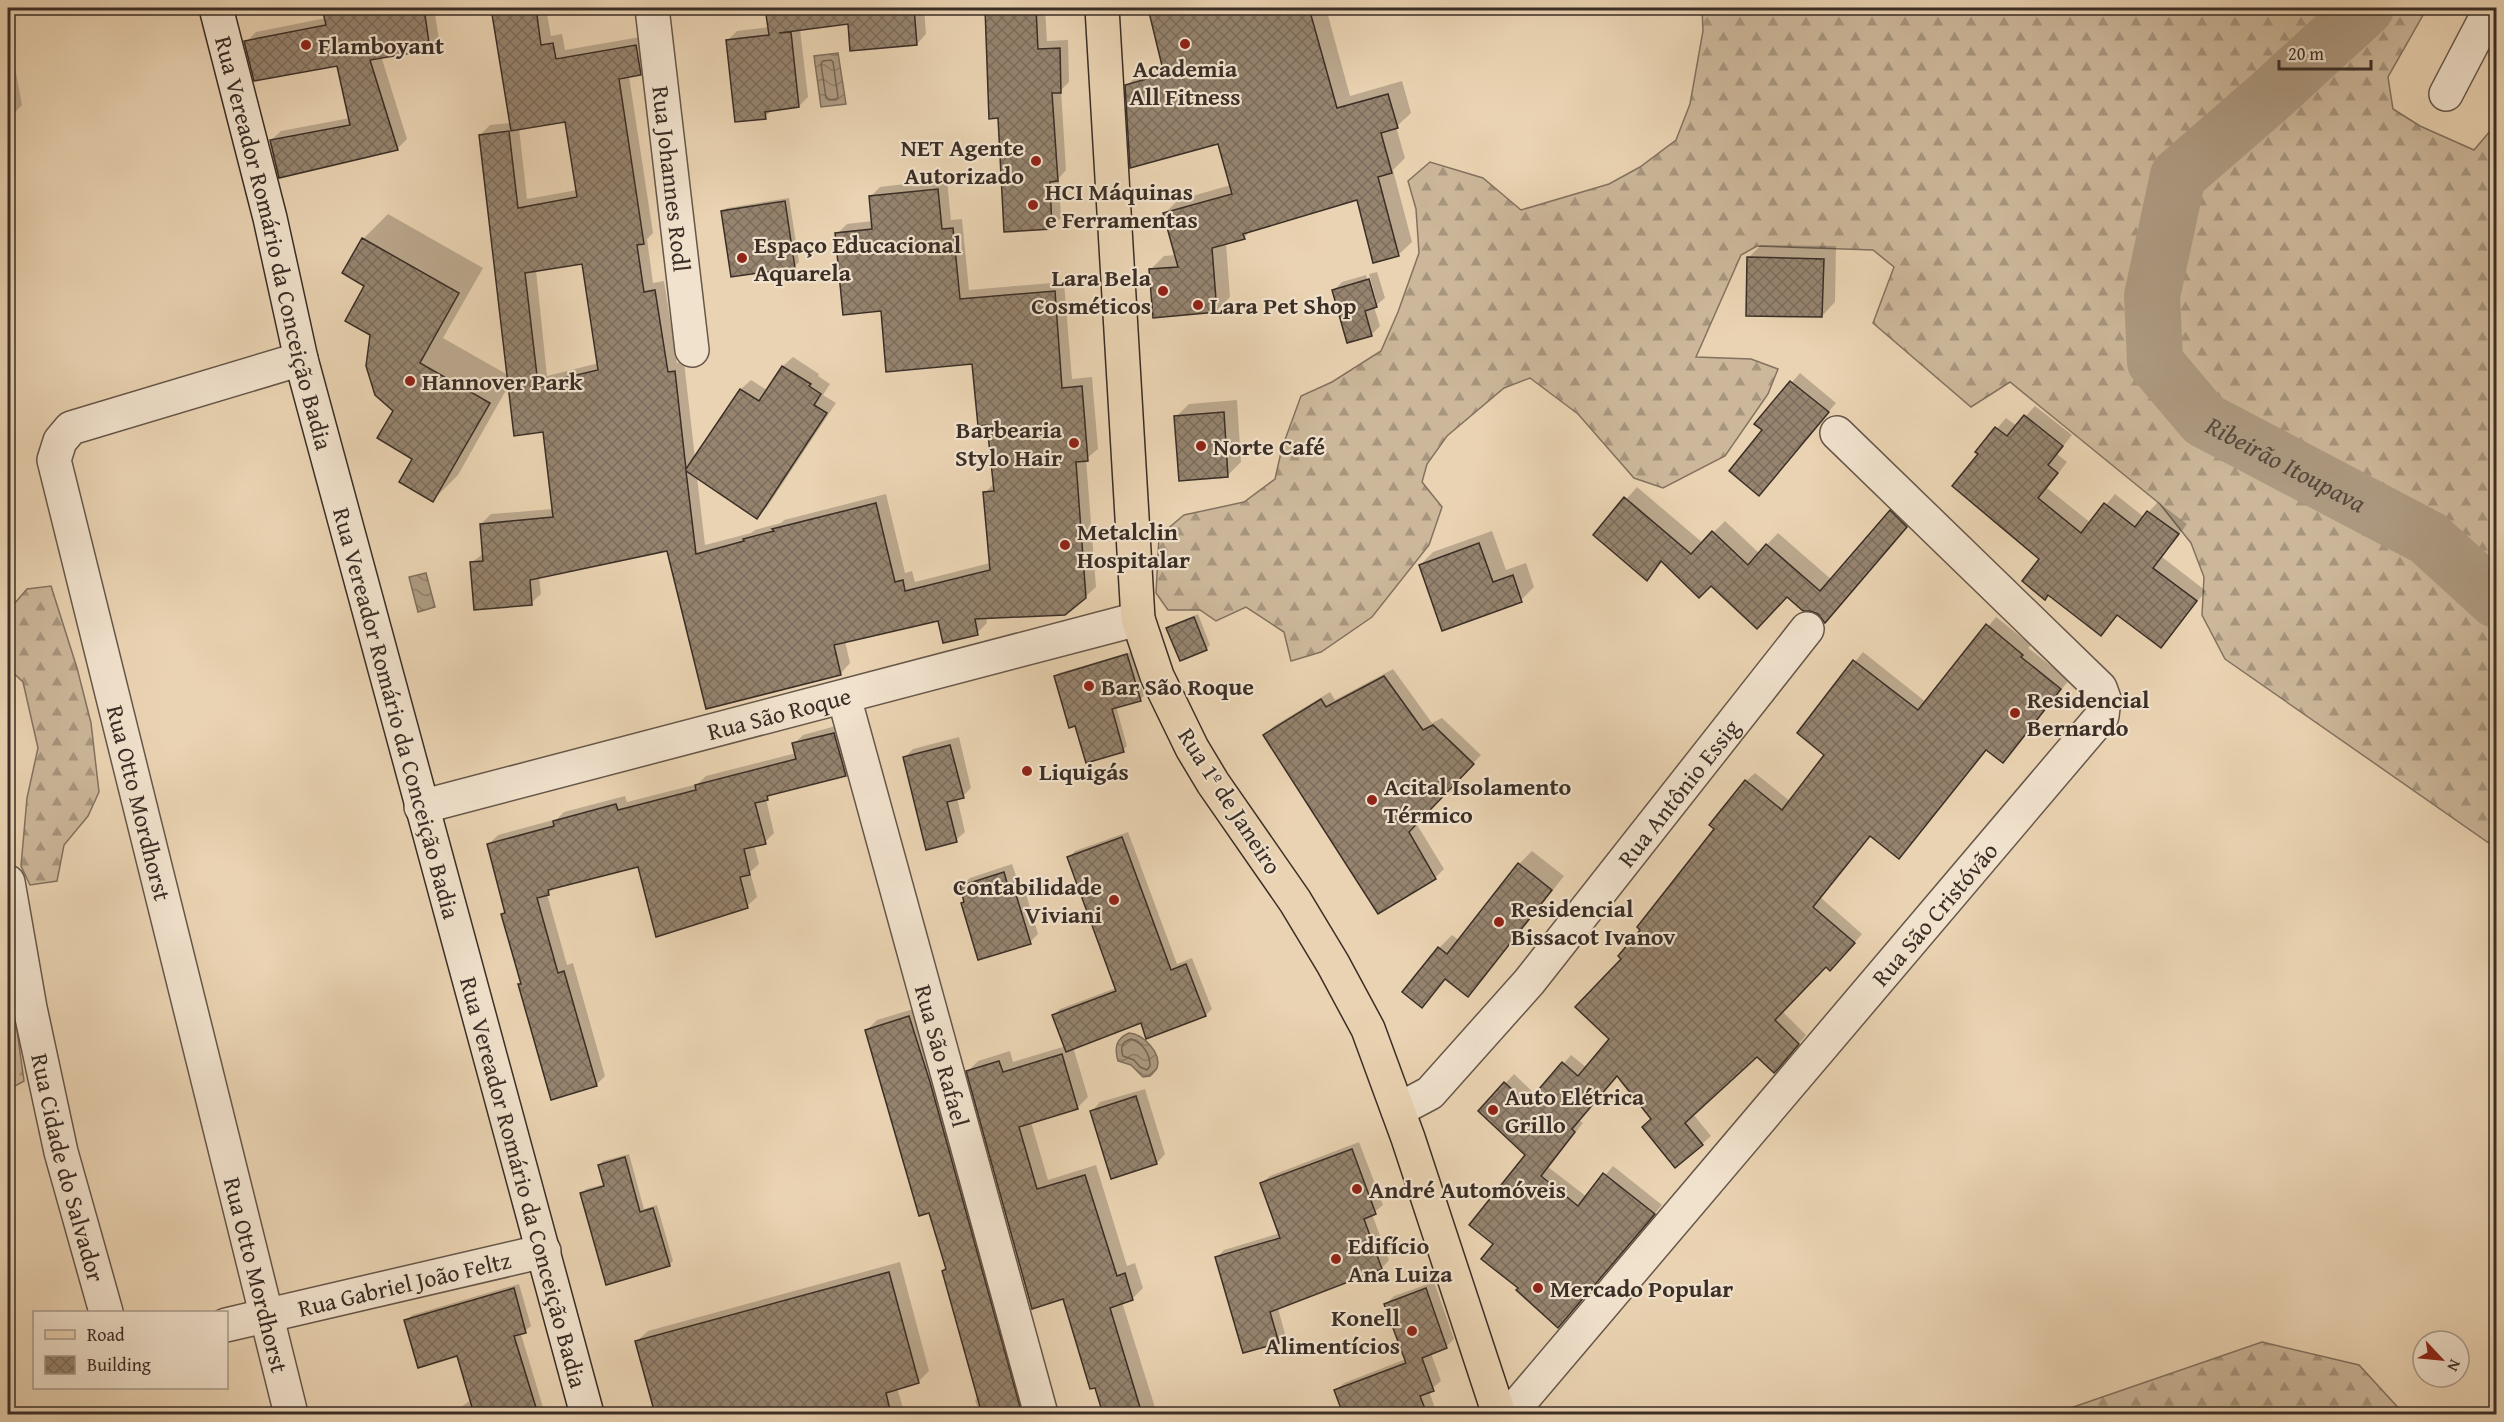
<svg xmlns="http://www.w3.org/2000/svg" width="2504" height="1422" font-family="'Gentium Book Plus',serif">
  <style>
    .forest { fill: url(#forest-firs); stroke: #837260; stroke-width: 1.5 }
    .water { fill: url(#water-waves); stroke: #806f5d; stroke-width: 1.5 }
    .shadow { fill: #0003; fill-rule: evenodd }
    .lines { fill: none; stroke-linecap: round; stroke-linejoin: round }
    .shore { stroke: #746454; stroke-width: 1.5 }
    .river { stroke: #ae9b82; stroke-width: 56 }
    .building { fill: url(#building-cross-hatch); stroke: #3a2e26; stroke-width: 1.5; fill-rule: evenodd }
    .street-casing { stroke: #665749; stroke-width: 36 }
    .secondary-casing { stroke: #3a2e26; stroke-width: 36 }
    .primary-casing { stroke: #3a2e26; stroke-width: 36 }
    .street { stroke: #f1e2cd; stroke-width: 33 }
    .secondary { stroke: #f1e2cd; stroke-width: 33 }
    .primary { stroke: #ead3b2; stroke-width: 33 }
    .poi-dot { fill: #8f2418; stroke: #f1e2cd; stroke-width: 2 }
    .labels { text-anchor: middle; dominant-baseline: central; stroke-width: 4.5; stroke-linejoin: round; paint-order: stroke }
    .poi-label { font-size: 24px; font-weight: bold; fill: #3a2e26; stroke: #f1e2cd; text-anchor: start }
    .street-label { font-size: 24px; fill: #3a2e26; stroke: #f1e2cd }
    .water-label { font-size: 26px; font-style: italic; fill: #57493d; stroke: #f1e2cd }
  </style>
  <defs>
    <pattern id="forest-firs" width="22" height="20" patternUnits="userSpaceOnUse" patternTransform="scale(1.5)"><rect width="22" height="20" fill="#ccb79a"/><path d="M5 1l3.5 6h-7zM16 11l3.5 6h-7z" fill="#a7957d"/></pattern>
    <pattern id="water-waves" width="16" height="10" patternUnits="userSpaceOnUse" patternTransform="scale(1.5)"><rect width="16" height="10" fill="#ae9b82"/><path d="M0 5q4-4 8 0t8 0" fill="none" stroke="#8f7f6a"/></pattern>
    <pattern id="building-cross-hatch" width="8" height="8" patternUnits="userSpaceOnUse" patternTransform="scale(1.5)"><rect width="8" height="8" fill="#96846f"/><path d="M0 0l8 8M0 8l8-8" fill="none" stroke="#7b6c5b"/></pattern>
  </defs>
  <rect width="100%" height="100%" fill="#ead3b2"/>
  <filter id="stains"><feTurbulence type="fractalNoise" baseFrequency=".00333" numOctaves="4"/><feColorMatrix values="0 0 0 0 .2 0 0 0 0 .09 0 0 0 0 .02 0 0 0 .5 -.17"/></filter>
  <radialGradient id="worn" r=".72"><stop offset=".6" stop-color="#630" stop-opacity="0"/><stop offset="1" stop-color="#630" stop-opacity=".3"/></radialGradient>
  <g class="forest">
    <path d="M1702 8H2427L2388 77 2393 109 2420 126 2474 150 2496 124V848L2225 659 2202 615 2204 577 2191 543 2160 504 2010 382 1971 407 1873 323 1894 267 1873 250 1757 246 1741 255 1696 357 1751 359 1778 369 1768 394 1725 456 1663 488 1634 478 1578 414 1530 378 1504 388 1447 436 1427 464 1422 482 1442 507 1429 545 1372 617 1321 652 1291 661 1284 632 1246 607 1216 621 1200 610H1168L1156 593 1159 536 1184 515 1244 502 1275 479 1282 448 1301 396 1332 382 1381 351 1398 312 1419 253 1416 209 1408 181 1430 162 1483 178 1521 210 1609 184 1640 167 1676 140 1690 104 1703 31Z"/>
    <path d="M51 586 77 668 91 723 99 792 88 816 64 845 57 881 30 885 21 866 27 798 38 748 23 682 8 668V611L27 589Z"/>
    <path d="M8 965 24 1081 8 1090Z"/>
    <path d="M2262 1342 2359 1365 2404 1414H2053Z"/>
  </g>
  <g class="water">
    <path d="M838 53 846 104 821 107 814 56Z"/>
    <path d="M426 573 435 607 418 612 409 577Z"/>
    <path d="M1129 1033C1143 1034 1162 1053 1157 1068 1155 1071 1153 1073 1150 1076L1143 1077 1131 1065 1118 1061C1114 1047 1116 1039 1129 1033Z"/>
  </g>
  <g class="shadow">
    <path d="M8 8H93L8 11Z"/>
    <path d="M323 8H434L439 39 429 49 381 56 407 139 397 149 271 140 281 131 350 118 339 64 246 42 256 32 326 18Z"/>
    <path d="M493 8H546L551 36 562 34 565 50 646 36 650 64 640 74 629 76 653 233 647 239 653 283 664 281 677 363 684 362 695 458 741 389 751 380 767 390 783 366 793 357 819 374 818 376 830 384 823 395 836 403 767 507 757 517 697 477 705 545 751 533 755 530 781 523 784 520 886 494 905 573 912 571 915 582 990 563 985 493 995 482 989 423 974 362 882 309 837 234 847 224 873 221 870 197 880 187 947 179 951 220 962 219 969 290 1064 282 1072 379 1092 377 1098 449 1086 459 1096 587 1085 597 986 617 987 623 977 633 939 619 845 641 850 663 841 673 707 707 668 549 539 577 541 594 531 603 471 563 484 553 481 524 491 514 553 509 545 430 509 385 458 475 433 500 395 411 372 334 366 285 344 272 363 239 388 214 483 268 443 338 508 375 480 135 490 125 511 123ZM566 120 577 190 527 199 519 128ZM583 263 599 363 547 376 536 270Z"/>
    <path d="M767 8H924L926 34 917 44 849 23 800 29 808 97 799 106 773 109 765 117 728 40 737 31 769 27Z"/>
    <path d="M986 8H1045L1047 41 1068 40 1069 82 1061 90 1066 170 1059 178 1061 218 1051 228 999 117H991Z"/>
    <path d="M1150 8H1326L1350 96 1402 81 1411 113 1396 127 1405 158 1393 170 1412 242 1398 255 1358 198 1252 229 1244 238 1226 243 1230 297 1216 311 1151 269 1164 256 1176 255 1164 214 1178 200 1231 185 1219 142 1127 86 1140 72 1163 65Z"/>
    <path d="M8 29 22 105 8 120Z"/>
    <path d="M789 198 799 262 795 266 723 211 727 208Z"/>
    <path d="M1761 245 1836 246 1835 302 1822 316 1748 258Z"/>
    <path d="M1377 272 1385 298 1374 307 1380 326 1371 335 1333 291 1342 282 1366 275 1374 303H1377L1369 274Z"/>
    <path d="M1800 373 1836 403 1759 494 1764 430 1756 424Z"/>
    <path d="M1237 400 1241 462 1228 475 1176 417 1189 404Z"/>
    <path d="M2035 406 2072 435 2057 454 2067 462 2047 488 2091 523 2115 494 2144 517 2158 502 2187 524 2162 557 2206 591 2160 646 2118 614 2101 634 2041 559 1977 452 2006 418 2017 426Z"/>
    <path d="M1637 487 1703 543 1725 521 1759 553 1778 533 1832 580 1902 500 1917 514 1836 609 1819 613 1787 595 1711 585 1663 561 1647 579 1595 535Z"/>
    <path d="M1492 531 1506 570 1526 563 1534 587 1521 600 1443 629 1420 565 1433 552Z"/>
    <path d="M1198 614 1210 645 1206 649 1168 628 1172 625Z"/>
    <path d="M1996 617 2031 645 2028 648 2069 680 2011 753 1987 749 1899 857 1871 835 1820 897 1862 934 1839 960 1827 965 1782 1011 1806 1035 1787 1058 1757 1055 1693 1114 1711 1136 1702 1144 1652 1118 1618 1074 1579 1120 1583 1123 1548 1167 1587 1197 1613 1166 1662 1205 1566 1318 1520 1288 1495 1244 1527 1155 1480 1111 1514 1074 1536 1095 1571 1055 1587 1068 1611 1039 1623 958 1716 829 1746 781 1755 773 1790 801 1826 755 1799 733 1863 652 1926 702Z"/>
    <path d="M1131 652 1144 696 1140 699 1116 706 1127 746 1123 750 1076 724 1055 676 1059 673Z"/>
    <path d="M1393 669 1432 723 1442 718 1481 755 1416 823 1444 869 1436 877 1378 912 1265 735 1274 726 1330 692 1335 700Z"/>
    <path d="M843 724 855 765 845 775 773 793 766 799 774 833 765 842 754 845 759 864 750 872 757 897 747 906 639 865 556 886 547 894 567 965 573 963 605 1076 596 1085 520 985 522 982 503 914 506 911 489 844 498 835 557 819 564 812 625 796 627 802 698 784 706 776 796 753 794 744 803 735Z"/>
    <path d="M959 737 971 788 963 796 957 798 965 832 956 840 905 757 913 749Z"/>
    <path d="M1128 832 1177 964 1192 958 1212 1009 1206 1015 1147 1037 1142 1021 1073 1047 1088 1097 1077 1108 1031 1122 1048 1180 1096 1165 1127 1266 1135 1263 1143 1288 1132 1299 1122 1302 1157 1414H1104L1064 1297 968 1071 978 1061 1010 1051 1013 1062 1066 1046 1054 1015 1060 1009 1116 988 1069 858 1075 851Z"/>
    <path d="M1532 851 1564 876 1481 982 1468 995 1447 978 1422 1006 1439 948 1452 935 1460 941 1519 864Z"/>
    <path d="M1012 864 1018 882 1022 881 1038 934 1030 942 963 903 966 900 961 886 970 878Z"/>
    <path d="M920 1007 1037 1414H980L975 1400 978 1397 943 1271 947 1267 867 1030 877 1020Z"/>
    <path d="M1145 1089 1165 1154 1157 1163 1092 1111 1100 1102Z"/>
    <path d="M1359 1142 1383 1205 1372 1214 1389 1260 1382 1268 1278 1308 1285 1334 1278 1341 1217 1257 1224 1250 1280 1233 1262 1183 1270 1176Z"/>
    <path d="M629 1154 644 1209 657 1205 673 1261 669 1265 582 1193 586 1189 605 1184 599 1165 603 1161Z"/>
    <path d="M900 1262 929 1371 918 1382 897 1388 905 1414H812L811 1412 801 1414H656L637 1341 648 1331Z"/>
    <path d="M1434 1282 1454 1339 1446 1347 1431 1353 1441 1381 1429 1391 1437 1414H1344L1336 1391 1344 1383 1406 1359 1386 1304 1394 1296Z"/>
    <path d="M519 1284 531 1326 521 1334 545 1414H463L461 1407 471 1400 458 1354 406 1321 412 1315Z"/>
  </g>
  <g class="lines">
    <g class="shore">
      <path d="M831 60 833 62 838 97 836 99 829 100 826 98 821 64 823 61Z"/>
      <path d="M1131 1039C1143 1043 1150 1054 1150 1066L1147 1070 1140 1067 1134 1060 1123 1056C1120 1047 1122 1042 1131 1039Z"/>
    </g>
    <path class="river" id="s1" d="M2366 8 2269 97 2178 176 2152 296 2155 362 2204 420 2428 538 2496 600"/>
  </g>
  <g class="building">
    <path d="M322 8H424L430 50 370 60 398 150 279 178 270 140 350 125 337 66 254 81 244 41 326 25Z"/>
    <path d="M491 8H536L541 45 553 43 556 59 636 45 641 75 619 79 644 244 637 245 644 292 655 290 668 372 675 371 686 469 740 389 759 401 782 366 811 384 809 386 821 394 814 405 827 413 757 519 686 471 696 554 744 541 743 539 774 531 772 529 876 503 895 582 903 580 905 591 990 570 983 492 994 491 987 425 978 426 972 364 886 372 881 311 843 315 835 233 872 229 869 196 938 189 942 229 953 228 960 299 1055 291 1062 388 1082 386 1088 461 1076 462 1086 598 1065 615 975 619 978 635 943 643 938 621 834 645 841 675 706 709 667 551 530 580 532 605 474 610 470 562 483 561 480 524 553 517 543 432 514 436 479 135 509 131 518 208 577 197 565 122 511 131ZM582 264 598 370 538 384 525 273Z"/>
    <path d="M765 8H914L917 45 850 51 848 24 779 33 791 32 799 107 765 112 766 119 735 122 726 40 769 35Z"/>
    <path d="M985 8H1036L1038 49 1060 48 1061 93H1052L1058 181 1050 182 1052 229 1004 232 998 118 989 119Z"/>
    <path d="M1148 8H1309L1337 108 1388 94 1398 128 1381 133 1392 173 1378 177 1399 256 1373 263 1357 200 1243 234 1245 239 1212 248 1217 312 1153 318 1149 269 1178 267 1163 213 1232 194 1218 144 1130 168 1125 85 1164 74Z"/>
    <path d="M785 201 795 268 731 277 721 211Z"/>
    <path d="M362 238 459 293 420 363 490 403 433 502 399 482 412 459 377 438 393 411 375 395 366 366 370 335 345 321 364 286 342 273Z"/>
    <path d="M1747 257 1824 259 1822 317 1746 316Z"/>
    <path d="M1369 279 1377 307 1365 311 1372 336 1347 343 1332 290Z"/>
    <path d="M1790 381 1829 412 1759 496 1729 471 1762 430 1754 424Z"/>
    <path d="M1224 412 1228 477 1179 481 1174 416Z"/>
    <path d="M2024 415 2063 446 2048 465 2058 473 2038 498 2081 533 2104 503 2135 527 2147 511 2179 534 2153 568 2197 601 2161 648 2117 615 2101 636 2048 595 2045 600 2022 581 2039 559 1952 486 1978 454 1975 452 1995 427 2007 436Z"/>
    <path d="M1624 497 1691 554 1712 531 1748 565 1766 544 1820 591 1890 510 1907 527 1825 623 1818 614 1810 611H1803L1787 597 1757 629 1711 586 1699 598 1661 561 1647 581 1593 535Z"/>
    <path d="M1479 543 1493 582 1513 575 1522 602 1442 631 1419 565Z"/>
    <path d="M1194 617 1207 650 1180 661 1166 628Z"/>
    <path d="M1986 624 2023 655 2021 657 2061 689 2003 763 1986 750 1899 859 1870 836 1813 907 1855 943 1830 971 1826 967 1775 1020 1799 1044 1779 1068 1774 1073 1757 1057 1685 1123 1703 1145 1675 1168 1642 1127 1651 1119 1617 1076 1572 1129 1575 1132 1541 1176 1578 1206 1603 1173 1655 1214 1558 1328 1516 1290 1518 1288 1481 1259 1493 1244 1469 1225 1525 1155 1478 1111 1504 1082 1527 1103 1562 1062 1578 1076 1609 1039 1575 1007 1621 959 1618 956 1640 930 1637 927 1714 829 1709 825 1745 780 1782 810 1824 755 1797 733 1853 660 1918 710Z"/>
    <path d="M1127 654 1141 701 1112 709 1124 752 1086 763 1075 726 1069 728 1054 676Z"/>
    <path d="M1384 676 1423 730 1433 725 1474 764 1409 832 1436 879 1378 914 1263 735 1321 699 1326 707Z"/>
    <path d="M834 733 846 776 767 796 768 800 755 803 766 844 744 849 750 875 740 877 748 908 656 937 638 867 548 890 549 895 537 898 558 973 564 971 597 1086 551 1100 518 984H521L501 914 505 913 487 844 554 826 553 821 616 804 618 810 696 790 695 785 796 759 792 743Z"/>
    <path d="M950 745 964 798 947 802 957 842 926 850 903 757Z"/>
    <path d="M1122 837 1171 970 1186 964 1206 1016 1146 1039 1141 1023 1066 1052 1052 1015 1116 991 1067 857Z"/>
    <path d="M1518 863 1552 890 1468 997 1445 979 1422 1008 1402 992 1438 947 1447 954Z"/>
    <path d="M1004 872 1009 890 1014 888 1031 944 978 960 961 903 964 902 960 886Z"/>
    <path d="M909 1016 930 1082 1022 1414H982L942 1271 946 1269 929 1213 919 1216 865 1030Z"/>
    <path d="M1062 1054 1078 1109 1019 1127 1037 1189 1085 1175 1117 1276 1125 1273 1133 1300 1110 1308 1142 1414H1103L1095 1388 1090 1389 1063 1299 1032 1309 966 1071 999 1061 1003 1072Z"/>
    <path d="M1136 1096 1157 1164 1111 1179 1090 1111Z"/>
    <path d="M1352 1149 1376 1214 1364 1219 1382 1269 1270 1312 1279 1343 1243 1353 1215 1257 1280 1238 1260 1183Z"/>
    <path d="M625 1157 640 1212 653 1208 670 1266 606 1285 580 1193 604 1186 598 1165Z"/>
    <path d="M889 1272 919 1383 886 1393 891 1414H655L635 1341Z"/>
    <path d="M514 1288 526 1333 514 1336 538 1414H474L457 1356 418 1368 404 1320Z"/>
    <path d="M1426 1288 1447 1348 1422 1358 1434 1391 1420 1396 1427 1414H1343L1334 1390 1406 1363 1384 1304Z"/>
  </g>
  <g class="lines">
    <defs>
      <g id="street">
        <path id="s2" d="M652 8 692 350"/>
        <path d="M2446 94 2491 8"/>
        <path id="s3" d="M844 697 1041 1414"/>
        <path id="s4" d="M421 807 1138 619"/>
        <path id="s5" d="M8 882 30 1008 61 1152 106 1312"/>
        <path id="s6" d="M1398 1110 1430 1093 1529 982 1807 629"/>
        <path id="s7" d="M226 1325 544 1251"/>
        <path d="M291 1414 54 460 60 441 71 428 301 359"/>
        <path id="s8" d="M1510 1414 2102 716 2104 699 2100 688 1837 433"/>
      </g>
      <g id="secondary">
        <path id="s9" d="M216 8 270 218 301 359 587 1414"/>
      </g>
      <path id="primary" d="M1102 8 1138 619 1157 676 1192 748 1213 783 1295 901 1333 964 1368 1029 1408 1138 1499 1414"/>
    </defs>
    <use href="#street" class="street-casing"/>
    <use href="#secondary" class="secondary-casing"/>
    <use href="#primary" class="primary-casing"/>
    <use href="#street" class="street"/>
    <use href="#secondary" class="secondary"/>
    <use href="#primary" class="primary"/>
  </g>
  <g class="poi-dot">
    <circle cx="1185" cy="44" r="6"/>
    <circle cx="306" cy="45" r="6"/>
    <circle cx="1036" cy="161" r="6"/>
    <circle cx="1033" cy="205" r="6"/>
    <circle cx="742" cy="258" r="6"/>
    <circle cx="1163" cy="291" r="6"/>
    <circle cx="1198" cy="305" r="6"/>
    <circle cx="410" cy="381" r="6"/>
    <circle cx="1074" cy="443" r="6"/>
    <circle cx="1201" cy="446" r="6"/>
    <circle cx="1065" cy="545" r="6"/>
    <circle cx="1089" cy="686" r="6"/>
    <circle cx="2015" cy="713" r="6"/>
    <circle cx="1027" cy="771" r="6"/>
    <circle cx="1372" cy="800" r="6"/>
    <circle cx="1114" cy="900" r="6"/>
    <circle cx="1499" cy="922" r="6"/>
    <circle cx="1493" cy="1110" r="6"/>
    <circle cx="1357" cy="1189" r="6"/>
    <circle cx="1336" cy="1259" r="6"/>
    <circle cx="1538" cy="1288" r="6"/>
    <circle cx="1412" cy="1331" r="6"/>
  </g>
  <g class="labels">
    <g class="poi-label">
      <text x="318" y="45">Flamboyant</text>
      <text x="1185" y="68" text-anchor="middle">Academia<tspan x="1185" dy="28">All Fitness</tspan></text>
      <text x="1024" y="147" text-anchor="end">NET Agente<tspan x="1024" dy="28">Autorizado</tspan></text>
      <text x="1045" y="191">HCI Máquinas<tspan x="1045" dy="28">e Ferramentas</tspan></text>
      <text x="754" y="244">Espaço Educacional<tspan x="754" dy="28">Aquarela</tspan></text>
      <text x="1151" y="277" text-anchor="end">Lara Bela<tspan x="1151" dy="28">Cosméticos</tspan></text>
      <text x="1210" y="305">Lara Pet Shop</text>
      <text x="422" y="381">Hannover Park</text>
      <text x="1062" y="429" text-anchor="end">Barbearia<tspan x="1062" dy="28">Stylo Hair</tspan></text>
      <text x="1213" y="446">Norte Café</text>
      <text x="1077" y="531">Metalclin<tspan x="1077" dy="28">Hospitalar</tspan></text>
      <text x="1101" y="686">Bar São Roque</text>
      <text x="2027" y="699">Residencial<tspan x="2027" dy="28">Bernardo</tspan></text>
      <text x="1039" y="771">Liquigás</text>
      <text x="1384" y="786">Acital Isolamento<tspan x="1384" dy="28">Térmico</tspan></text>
      <text x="1102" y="886" text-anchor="end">Contabilidade<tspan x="1102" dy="28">Viviani</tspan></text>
      <text x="1511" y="908">Residencial<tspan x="1511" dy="28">Bissacot Ivanov</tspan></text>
      <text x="1505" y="1096">Auto Elétrica<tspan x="1505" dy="28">Grillo</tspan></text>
      <text x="1369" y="1189">André Automóveis</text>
      <text x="1348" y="1245">Edifício<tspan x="1348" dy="28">Ana Luiza</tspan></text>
      <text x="1550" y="1288">Mercado Popular</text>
      <text x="1400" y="1317" text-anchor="end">Konell<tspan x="1400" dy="28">Alimentícios</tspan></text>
    </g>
    <g class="street-label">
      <text stroke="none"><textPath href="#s2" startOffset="172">Rua Johannes Rodl</textPath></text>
      <text stroke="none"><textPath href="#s9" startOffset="242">Rua Vereador Romário da Conceição Badia</textPath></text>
      <text stroke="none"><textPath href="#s9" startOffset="728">Rua Vereador Romário da Conceição Badia</textPath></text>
      <text stroke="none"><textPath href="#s4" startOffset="370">Rua São Roque</textPath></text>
      <text stroke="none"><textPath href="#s6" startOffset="426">Rua Antônio Essig</textPath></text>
      <text transform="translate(1230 801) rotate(57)">Rua 1º de Janeiro</text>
      <text transform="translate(139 803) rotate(76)">Rua Otto Mordhorst</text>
      <text stroke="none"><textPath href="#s8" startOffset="656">Rua São Cristóvão</textPath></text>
      <text stroke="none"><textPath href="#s3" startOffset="372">Rua São Rafael</textPath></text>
      <text stroke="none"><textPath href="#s5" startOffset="292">Rua Cidade do Salvador</textPath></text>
      <text stroke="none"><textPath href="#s9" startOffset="1214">Rua Vereador Romário da Conceição Badia</textPath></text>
      <text transform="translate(256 1275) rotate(76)">Rua Otto Mordhorst</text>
      <text stroke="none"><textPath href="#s7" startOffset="183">Rua Gabriel João Feltz</textPath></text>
    </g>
    <g class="water-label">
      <text stroke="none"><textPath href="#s1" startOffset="610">Ribeirão Itoupava</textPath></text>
    </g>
  </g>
  <rect width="2504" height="1422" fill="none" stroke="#ead3b2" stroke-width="30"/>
  <rect x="9" y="9" width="2486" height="1404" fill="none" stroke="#3a2e26" stroke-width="3"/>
  <rect x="15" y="15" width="2474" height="1392" fill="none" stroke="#3a2e26" stroke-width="1.5"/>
  <rect x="33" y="1311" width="195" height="78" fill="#f1e2cd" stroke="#a89a8a" stroke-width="1.5"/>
  <rect x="45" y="1330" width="30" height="9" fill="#ead3b2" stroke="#a89a8a" stroke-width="1.5"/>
  <text x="87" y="1341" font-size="18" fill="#3a2e26">Road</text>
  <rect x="45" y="1356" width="30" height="18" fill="url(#building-cross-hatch)" stroke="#a89a8a" stroke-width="1.5"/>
  <text x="87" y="1371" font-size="18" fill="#3a2e26">Building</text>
  <g transform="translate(2441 1359) rotate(116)"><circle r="28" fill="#f1e2cd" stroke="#a89a8a" stroke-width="1.5"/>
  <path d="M0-4.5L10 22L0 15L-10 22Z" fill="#8f2418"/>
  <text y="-9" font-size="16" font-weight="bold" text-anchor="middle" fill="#3a2e26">N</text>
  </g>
  <path d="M2279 60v9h92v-9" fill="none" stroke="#3a2e26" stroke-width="3"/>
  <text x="2288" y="60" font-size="18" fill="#3a2e26" stroke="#f1e2cd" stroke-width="4.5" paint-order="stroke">20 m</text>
  <rect width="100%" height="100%" filter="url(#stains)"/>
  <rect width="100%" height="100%" fill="url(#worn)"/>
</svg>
